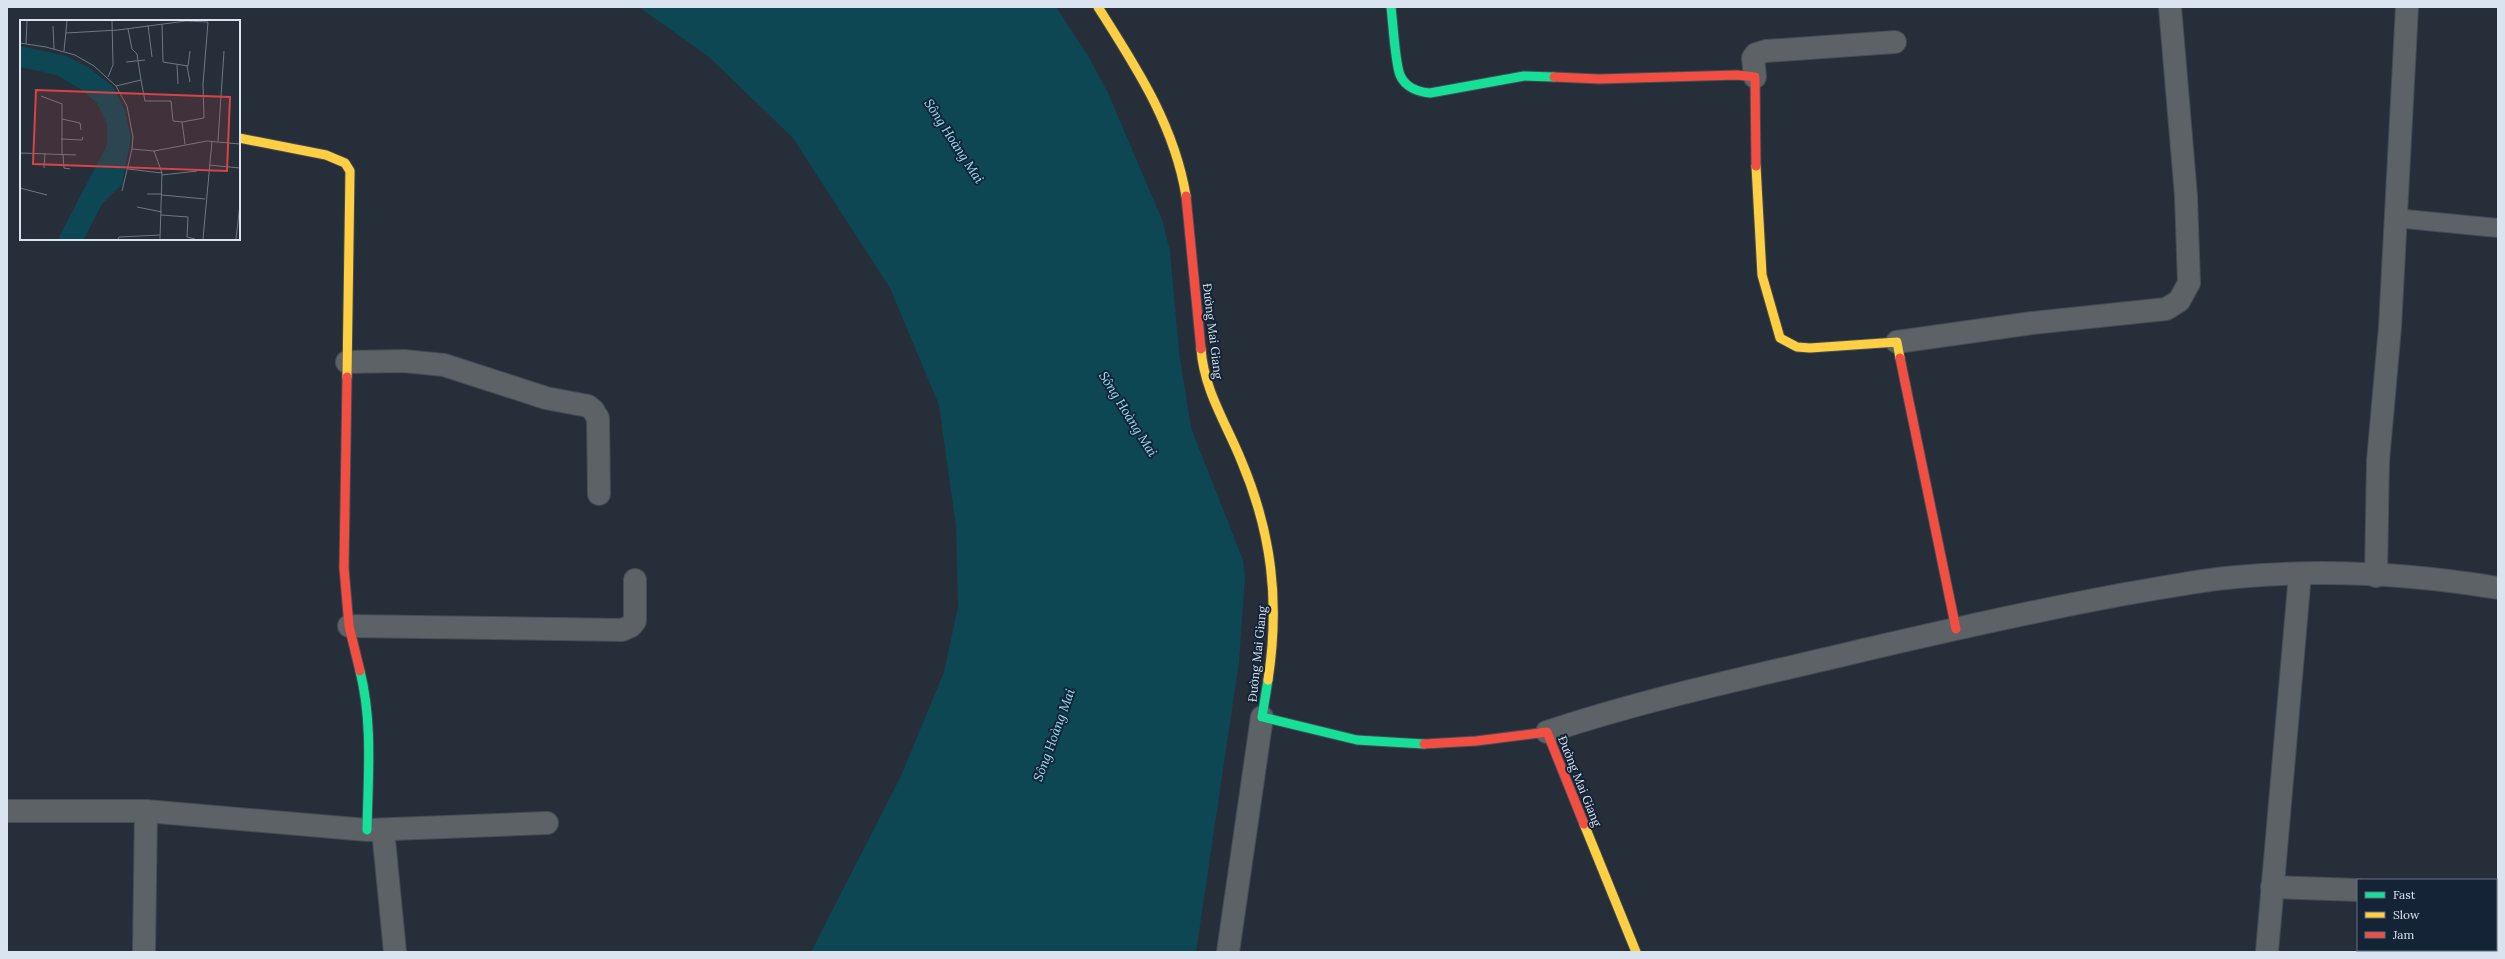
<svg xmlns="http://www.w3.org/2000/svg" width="2505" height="959" font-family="Lora,serif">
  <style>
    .water { fill: #0d4754 }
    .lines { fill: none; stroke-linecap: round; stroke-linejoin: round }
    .lane-casing { stroke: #444c55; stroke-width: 20 }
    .street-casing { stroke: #444c55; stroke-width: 24 }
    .fast-casing { stroke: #444c55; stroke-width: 11 }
    .slow-casing { stroke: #444c55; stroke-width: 11 }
    .jam-casing { stroke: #444c55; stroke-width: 11 }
    .lane { stroke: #5c6265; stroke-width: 18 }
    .street { stroke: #5c6265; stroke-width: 22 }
    .fast { stroke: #16e098; stroke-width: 9 }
    .slow { stroke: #ffcf43; stroke-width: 9 }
    .jam { stroke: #f24e42; stroke-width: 9 }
    .labels { text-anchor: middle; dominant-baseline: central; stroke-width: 4; stroke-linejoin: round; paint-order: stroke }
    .street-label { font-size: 12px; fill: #dae4f1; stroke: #152337 }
    .water-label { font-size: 13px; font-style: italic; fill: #98e5f9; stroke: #152337 }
    .inset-road { fill: none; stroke: #6e7783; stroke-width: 1 }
    .view { fill: #d74446; fill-opacity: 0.15; stroke: #d74446; stroke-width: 2 }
    .inset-edge { fill: none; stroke: #dae4f1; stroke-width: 2 }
  </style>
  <rect width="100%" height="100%" fill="#262e39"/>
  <path class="water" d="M639 7H1056L1087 54 1108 93 1163 222 1170 252 1179 352 1191 428 1243 560 1245 577 1239 662 1196 952H811L901 776 944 672 958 607 956 526 939 405 890 288 793 138 709 57Z"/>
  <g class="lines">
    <defs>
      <path id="lane" d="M2395 218 2498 228"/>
      <g id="street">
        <path d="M1755 77 1753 58 1756 54 1766 51 1895 42"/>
        <path d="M1897 342 2032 323 2166 309 2179 301 2189 283 2186 196 2170 7"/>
        <path d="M347 362 404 361 444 365 546 398 588 406 593 410 598 418 599 494"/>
        <path d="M2376 576 2378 461 2390 327 2407 7"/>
        <path d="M349 626 622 630 631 626 635 621V580"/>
        <path d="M1547 732C1652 697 1760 675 1868 649 1954 629 2038 610 2125 594 2162 588 2199 580 2236 577 2322 569 2413 574 2498 588"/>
        <path d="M7 811H146L367 830 547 823"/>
        <path d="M383 830 395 952"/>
        <path d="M2272 887 2358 890"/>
        <path d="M2496 900H2498"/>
        <path d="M144 952 146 811"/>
        <path d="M1228 952 1262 717"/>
        <path d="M2267 952 2300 574"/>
      </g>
      <g id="fast">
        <path d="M1391 7C1393 23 1395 62 1400 75 1405 87 1418 92 1430 93L1524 76 1554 77"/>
        <path d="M360 671C373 723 368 777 367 830"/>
        <path d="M1268 680 1262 717 1357 740 1424 744"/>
      </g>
      <g id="slow">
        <path d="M1098 7C1136 67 1174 124 1186 196"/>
        <path d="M239 138 326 155 345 163 350 171 347 377"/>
        <path d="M1756 166 1762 275 1780 338 1797 347 1810 348 1897 342 1900 358"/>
        <path d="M1201 349C1204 390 1226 423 1241 460 1272 533 1280 602 1268 680"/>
        <path d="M1584 824 1636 952"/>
      </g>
      <g id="jam">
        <path d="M1554 77 1599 79 1737 75 1755 77 1756 166"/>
        <path d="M1186 196 1201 349"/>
        <path d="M1900 358 1956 629"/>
        <path d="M347 377 344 568 349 626 360 671"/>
        <path d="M1424 744 1476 741 1547 732 1584 824"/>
      </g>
    </defs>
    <use href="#lane" class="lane-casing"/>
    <use href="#street" class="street-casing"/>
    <use href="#fast" class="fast-casing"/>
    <use href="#slow" class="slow-casing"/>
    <use href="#jam" class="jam-casing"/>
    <use href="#lane" class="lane"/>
    <use href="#street" class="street"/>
    <use href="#fast" class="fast"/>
    <use href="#slow" class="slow"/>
    <use href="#jam" class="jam"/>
  </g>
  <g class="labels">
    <g class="street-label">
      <text transform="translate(1213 331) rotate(83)">Đường Mai Giang</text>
      <text transform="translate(1257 654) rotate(-84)">Đường Mai Giang</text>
      <text transform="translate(1580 781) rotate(68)">Đường Mai Giang</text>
    </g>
    <g class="water-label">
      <text transform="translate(954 141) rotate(57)">Sông Hoàng Mai</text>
      <text transform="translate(1128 414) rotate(58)">Sông Hoàng Mai</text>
      <text transform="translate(1054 735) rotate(-70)">Sông Hoàng Mai</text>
    </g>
  </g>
  <g transform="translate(20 20)">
    <rect width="220" height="220" fill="#262e39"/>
    <path d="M0 26 46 36 68 47 93 67 105 90 111 118 102 164 82 184 64 219H38L87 125V104L77 83 62 70 37 55 0 47Z" fill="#0d4754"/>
    <path class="inset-road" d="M142 4 143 42 168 46 170 31M128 5 132 37M33 6 34 29M46 13 98 10 166 1 188 2 183 64 184 98 162 102M0 23 26 27 55 35 74 46 96 66 107 86 113 117 112 129 134 131 142 153 140 219M6 24 7 1M44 31 47 1M106 42 125 40M157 45 158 64M167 46 170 62M88 57 93 45 92 1M121 60 125 81H151L153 101 162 102 165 124M96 66 121 60 117 34 112 29 108 9M21 76 42 84V135M42 99 60 103 61 110M41 119 62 120 63 117M198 121 204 31M134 131 187 121 220 124M0 133 56 135M43 135 44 148 50 149M189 145 220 148M24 148 25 133M108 149 142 153M142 155 177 151M0 168 27 175M102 171 112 129M127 174H142M142 175 185 179M117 187 142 192M141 195 168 197 167 217 175 219M98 219 99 217 140 215M183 219 192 121M216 219 220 184"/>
    <path class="view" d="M16 70 210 77 207 151 13 144Z"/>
    <rect width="220" height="220" class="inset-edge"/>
  </g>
  <rect width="2505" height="959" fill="none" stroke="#dae4f1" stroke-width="16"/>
  <rect x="2357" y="879" width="140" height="72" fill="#152337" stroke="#647081"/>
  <rect x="2365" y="892" width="20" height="6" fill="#16e098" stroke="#647081"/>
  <text x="2393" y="899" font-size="12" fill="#dae4f1">Fast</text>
  <rect x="2365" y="912" width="20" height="6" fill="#ffcf43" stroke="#647081"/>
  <text x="2393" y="919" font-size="12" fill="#dae4f1">Slow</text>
  <rect x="2365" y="932" width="20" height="6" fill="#f24e42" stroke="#647081"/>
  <text x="2393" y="939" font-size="12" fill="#dae4f1">Jam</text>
</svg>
